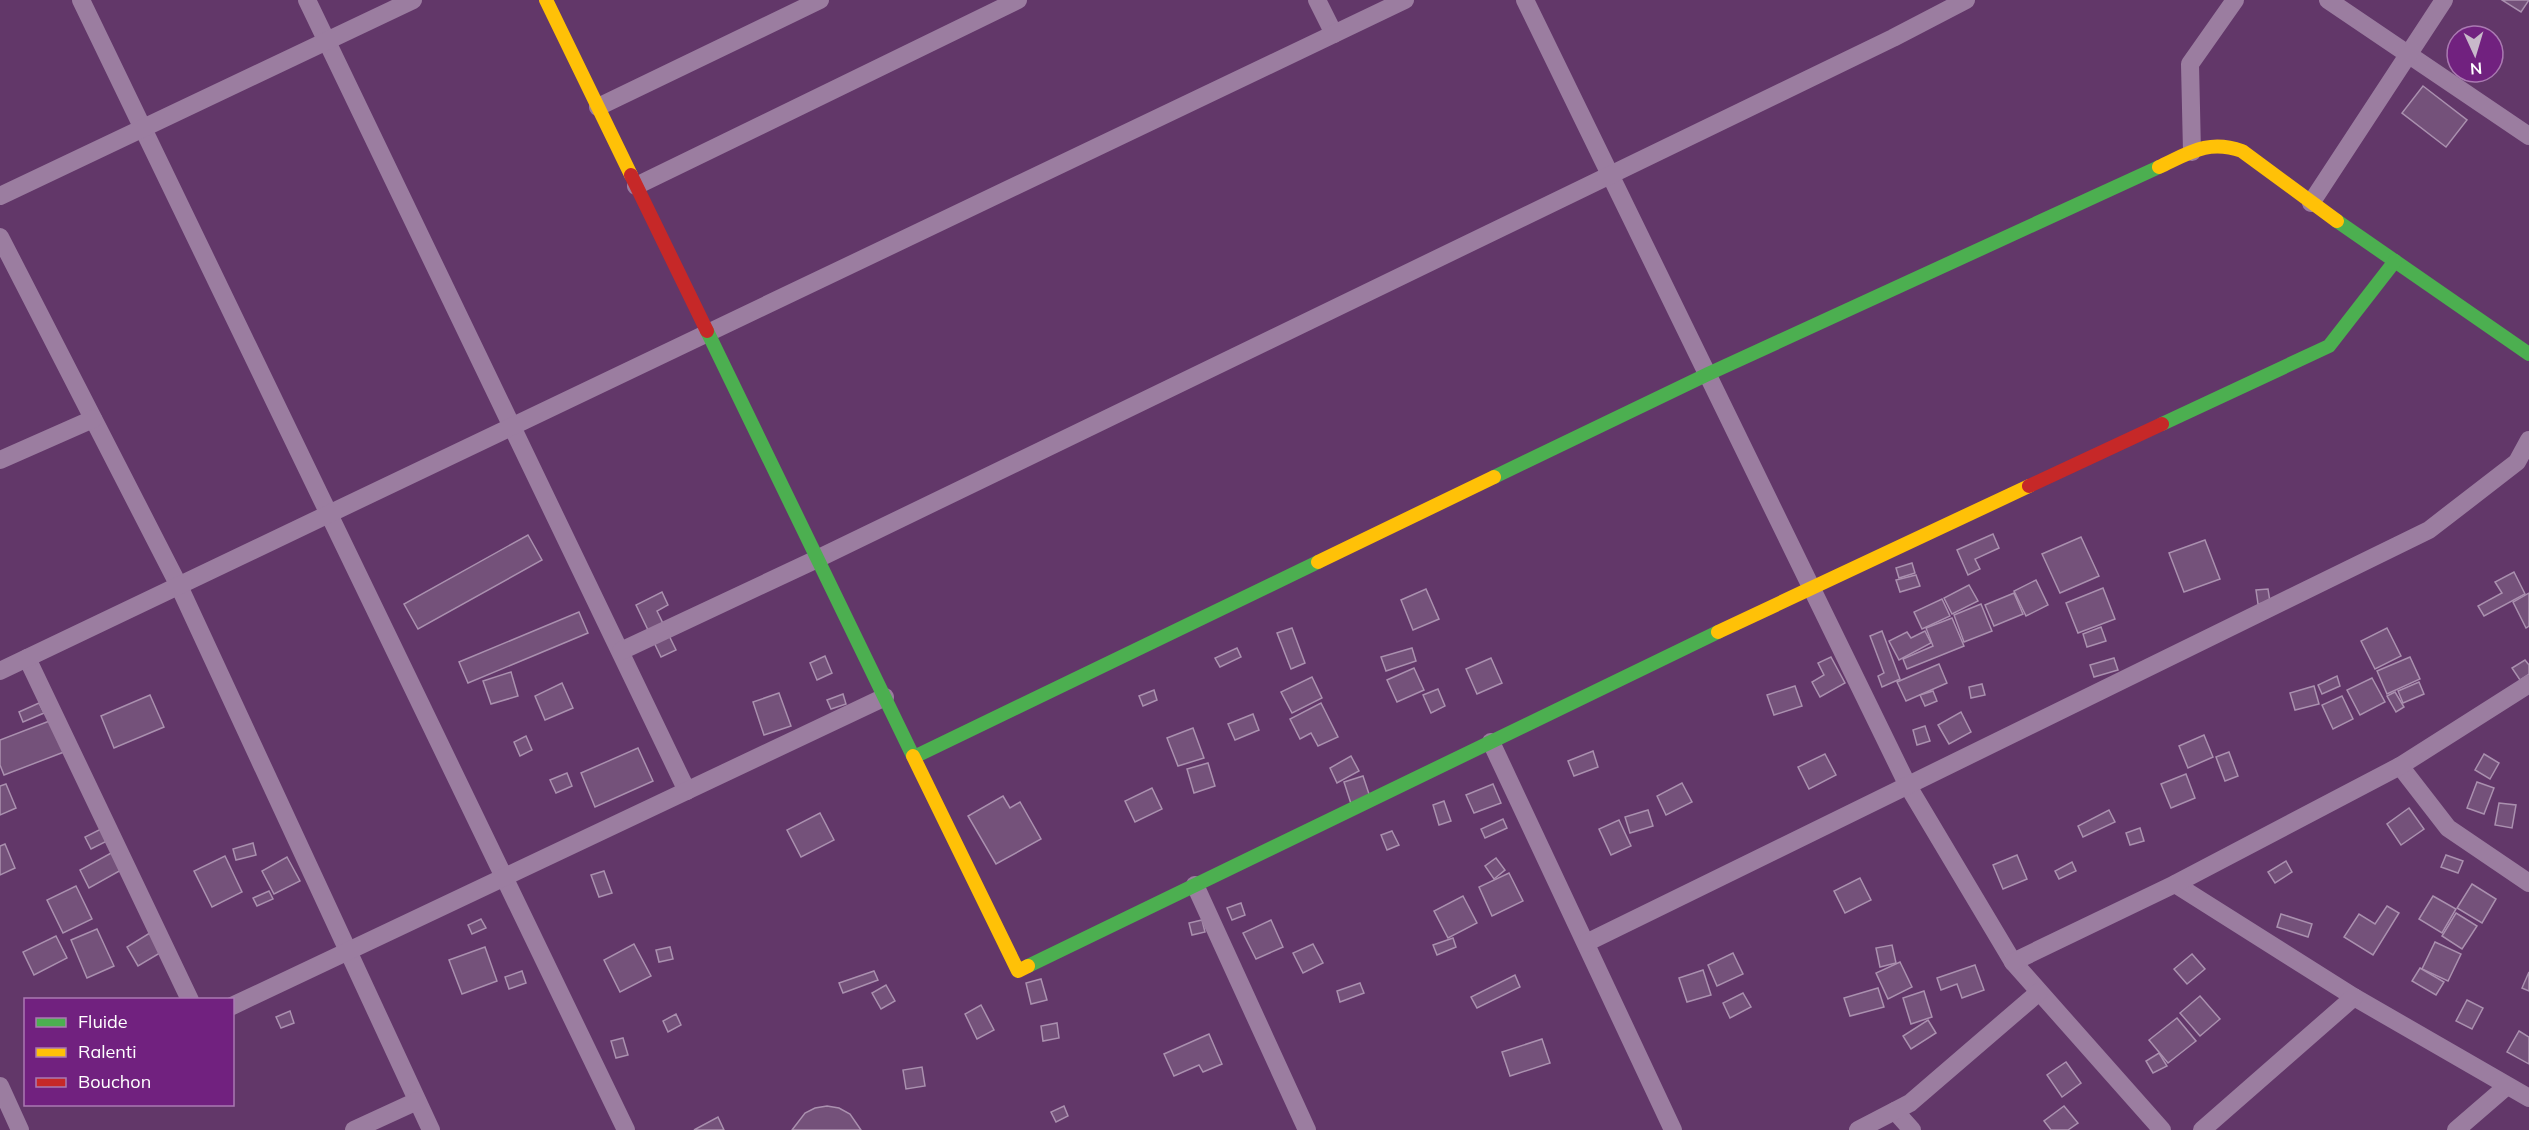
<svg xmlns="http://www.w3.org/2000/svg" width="2529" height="1130" font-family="Mulish,sans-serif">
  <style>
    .building { fill: #74517a; stroke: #aa90af; stroke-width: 1.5 }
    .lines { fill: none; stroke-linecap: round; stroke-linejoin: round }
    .street { stroke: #9b7da0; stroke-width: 18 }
    .fast { stroke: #4caf50; stroke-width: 14 }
    .slow { stroke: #ffc107; stroke-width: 14 }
    .jam { stroke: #c62828; stroke-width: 14 }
  </style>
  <rect width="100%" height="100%" fill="#623769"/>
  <g class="building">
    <path d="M2502 0H2529L2521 12Z"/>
    <path d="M2423 86 2467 120 2446 147 2402 113Z"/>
    <path d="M1993 534 1999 548 1975 559 1980 569 1968 575 1957 550Z"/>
    <path d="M528 535 542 560 418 629 404 604Z"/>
    <path d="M2081 537 2099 576 2060 593 2042 554Z"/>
    <path d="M2205 540 2220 579 2184 592 2169 553Z"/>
    <path d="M1912 563 1915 573 1899 578 1896 568Z"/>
    <path d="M2514 572 2525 594 2484 616 2478 606 2502 593 2495 582Z"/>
    <path d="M1916 575 1920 586 1900 592 1896 580Z"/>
    <path d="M2036 580 2048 605 2026 616 2014 591Z"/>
    <path d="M1969 585 1978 601 1952 614 1944 598Z"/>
    <path d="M2103 588 2115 619 2078 633 2066 603Z"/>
    <path d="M1426 589 1439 619 1413 630 1401 600Z"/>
    <path d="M2268 589 2270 602 2258 604 2256 590Z"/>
    <path d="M662 592 668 605 657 611 676 650 661 657 636 605Z"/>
    <path d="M2014 593 2023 614 1994 626 1985 605Z"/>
    <path d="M2529 593V626L2526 628 2513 602Z"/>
    <path d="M1942 599 1950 616 1922 629 1914 612Z"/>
    <path d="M1981 604 1992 631 1964 642 1954 615Z"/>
    <path d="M579 612 588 633 468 683 459 662Z"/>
    <path d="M1952 618 1964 646 1907 669 1903 659 1933 646 1926 628Z"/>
    <path d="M2101 627 2106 641 2087 647 2083 634Z"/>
    <path d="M1292 628 1305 663 1291 669 1277 633Z"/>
    <path d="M2387 628 2401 656 2375 669 2361 641Z"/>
    <path d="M1882 631 1900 679 1882 687 1878 676 1884 673 1870 636Z"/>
    <path d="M1925 631 1931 643 1899 660 1889 641 1907 632 1911 638Z"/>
    <path d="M1237 648 1241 657 1220 667 1215 658Z"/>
    <path d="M1412 648 1416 661 1386 671 1381 657Z"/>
    <path d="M825 656 832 673 817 680 810 663Z"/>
    <path d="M1831 657 1845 683 1820 697 1812 682 1824 675 1818 663Z"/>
    <path d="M2410 657 2420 679 2387 694 2377 671Z"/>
    <path d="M1491 658 1502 683 1477 694 1466 669Z"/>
    <path d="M2114 658 2118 670 2094 677 2090 665Z"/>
    <path d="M2525 660 2529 665V674L2520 680 2512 668Z"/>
    <path d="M1939 664 1947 683 1906 701 1897 682Z"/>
    <path d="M1414 668 1424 690 1397 702 1387 680Z"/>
    <path d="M511 672 518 696 491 704 483 681Z"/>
    <path d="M2337 676 2340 686 2322 694 2318 685Z"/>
    <path d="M1312 677 1322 698 1292 713 1281 692Z"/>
    <path d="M2372 678 2385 702 2360 715 2347 690Z"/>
    <path d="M2419 682 2424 694 2403 703 2398 691Z"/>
    <path d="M562 683 573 708 545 720 535 696Z"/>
    <path d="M1982 684 1985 695 1971 698 1969 687Z"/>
    <path d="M1795 686 1802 706 1774 715 1767 695Z"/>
    <path d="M2314 686 2319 704 2295 710 2290 693Z"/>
    <path d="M1438 689 1445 706 1431 713 1423 695Z"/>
    <path d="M1154 690 1157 700 1143 706 1139 696Z"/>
    <path d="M1933 691 1937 701 1925 706 1920 695Z"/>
    <path d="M2395 692 2404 707 2396 712 2387 696Z"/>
    <path d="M779 693 791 726 764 735 753 702Z"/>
    <path d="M843 694 846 704 831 709 827 700Z"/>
    <path d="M150 695 164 727 114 748 101 716Z"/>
    <path d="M2342 696 2353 719 2333 729 2322 705Z"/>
    <path d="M39 703 44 713 23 722 19 712Z"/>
    <path d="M1321 703 1338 737 1318 746 1311 733 1300 739 1290 719Z"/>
    <path d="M1961 712 1971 732 1949 744 1938 725Z"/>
    <path d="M1253 714 1259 730 1235 740 1228 724Z"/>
    <path d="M52 720 64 752 4 775 0 765V740Z"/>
    <path d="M1925 726 1930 741 1917 745 1913 730Z"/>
    <path d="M1193 728 1204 758 1178 766 1167 738Z"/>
    <path d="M2204 735 2213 757 2188 768 2179 746Z"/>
    <path d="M526 736 532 750 520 756 514 742Z"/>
    <path d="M638 748 653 781 595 807 581 773Z"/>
    <path d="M1593 751 1598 767 1574 776 1568 761Z"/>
    <path d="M2229 752 2238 776 2225 781 2216 757Z"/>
    <path d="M1825 754 1836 775 1809 789 1798 767Z"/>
    <path d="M2484 754 2499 763 2490 779 2475 770Z"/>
    <path d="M1351 756 1359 771 1337 783 1330 768Z"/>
    <path d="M1208 763 1215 786 1194 793 1187 769Z"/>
    <path d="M567 773 572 786 556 793 550 780Z"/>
    <path d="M2186 774 2195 798 2171 808 2161 784Z"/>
    <path d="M1363 776 1372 803 1353 810 1344 782Z"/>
    <path d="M2477 782 2494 788 2484 814 2467 808Z"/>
    <path d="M1682 783 1692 802 1666 815 1657 796Z"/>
    <path d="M6 784 16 808 0 815V786Z"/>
    <path d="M1493 784 1501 803 1474 813 1466 795Z"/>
    <path d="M1152 788 1162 809 1135 822 1125 801Z"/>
    <path d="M1003 796 1010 808 1020 802 1041 839 996 864 968 816Z"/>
    <path d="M1444 801 1451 821 1439 825 1433 805Z"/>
    <path d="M2499 803 2516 805 2512 828 2495 825Z"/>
    <path d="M2409 808 2424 829 2401 845 2387 824Z"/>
    <path d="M1648 810 1653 826 1630 833 1625 817Z"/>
    <path d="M2109 810 2115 822 2083 837 2078 826Z"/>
    <path d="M820 813 834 840 801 857 787 830Z"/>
    <path d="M1503 819 1507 828 1485 838 1481 829Z"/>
    <path d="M1619 820 1631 846 1611 855 1599 829Z"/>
    <path d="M2140 828 2144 841 2130 845 2126 833Z"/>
    <path d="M101 829 107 841 91 849 85 837Z"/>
    <path d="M1392 831 1399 845 1387 850 1381 835Z"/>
    <path d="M253 843 256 855 236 860 233 849Z"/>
    <path d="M5 844 15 868 0 875V846Z"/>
    <path d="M113 852 123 869 89 888 80 870Z"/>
    <path d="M2017 855 2027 879 2003 889 1993 865Z"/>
    <path d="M2446 855 2463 861 2458 873 2441 867Z"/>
    <path d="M225 856 242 892 212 907 194 871Z"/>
    <path d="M287 857 300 881 274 894 262 871Z"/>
    <path d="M1496 858 1505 870 1494 879 1485 866Z"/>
    <path d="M2286 861 2292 872 2275 883 2268 872Z"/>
    <path d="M2072 862 2076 871 2059 879 2055 871Z"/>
    <path d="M604 871 612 893 599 897 591 875Z"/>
    <path d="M1509 873 1523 901 1492 916 1479 887Z"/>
    <path d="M1860 878 1871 900 1845 913 1834 891Z"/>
    <path d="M2472 884 2496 899 2482 923 2457 908Z"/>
    <path d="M76 886 92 919 63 933 47 900Z"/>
    <path d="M269 891 273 899 257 906 253 898Z"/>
    <path d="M1463 896 1477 923 1448 938 1434 911Z"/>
    <path d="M2433 896 2456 909 2442 933 2419 919Z"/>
    <path d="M1241 903 1245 915 1232 920 1227 908Z"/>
    <path d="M2387 906 2399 913 2373 955 2344 937 2359 914 2375 924Z"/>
    <path d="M2456 913 2477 926 2462 949 2442 936Z"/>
    <path d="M2281 914 2312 924 2308 937 2277 927Z"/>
    <path d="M481 919 486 928 472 934 468 925Z"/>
    <path d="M1202 920 1205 932 1192 935 1189 923Z"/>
    <path d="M1271 920 1283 947 1256 959 1243 933Z"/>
    <path d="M97 929 114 966 87 978 71 940Z"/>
    <path d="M153 931 165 950 138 966 127 947Z"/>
    <path d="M56 936 67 958 34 975 23 952Z"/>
    <path d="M1453 938 1456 947 1437 955 1433 945Z"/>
    <path d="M2435 942 2461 954 2448 981 2422 969Z"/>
    <path d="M634 944 651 976 620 992 604 960Z"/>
    <path d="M1313 944 1323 963 1303 973 1293 953Z"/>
    <path d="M1892 945 1896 963 1880 967 1876 948Z"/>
    <path d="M485 947 497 981 462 994 449 960Z"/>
    <path d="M670 947 673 959 659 962 656 950Z"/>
    <path d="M1733 953 1743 974 1717 986 1708 965Z"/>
    <path d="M2192 954 2205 969 2187 984 2174 969Z"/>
    <path d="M1900 962 1912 987 1888 999 1876 973Z"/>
    <path d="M1975 965 1984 990 1962 998 1957 984 1941 990 1937 978Z"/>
    <path d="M2420 968 2444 982 2436 995 2412 981Z"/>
    <path d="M1703 970 1711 995 1687 1002 1679 978Z"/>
    <path d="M522 971 526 983 509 989 505 977Z"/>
    <path d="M874 971 878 980 843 993 839 983Z"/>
    <path d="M2529 972V991L2522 988Z"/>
    <path d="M1515 975 1520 987 1477 1008 1471 997Z"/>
    <path d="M1041 979 1047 1000 1031 1004 1026 983Z"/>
    <path d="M1360 983 1364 993 1340 1002 1337 991Z"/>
    <path d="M886 985 895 1001 881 1009 872 993Z"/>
    <path d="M1878 988 1884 1007 1850 1016 1844 998Z"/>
    <path d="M1924 991 1932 1017 1911 1024 1903 998Z"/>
    <path d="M1743 993 1751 1007 1730 1018 1723 1003Z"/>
    <path d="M2200 996 2220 1019 2200 1036 2180 1013Z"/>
    <path d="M2467 1000 2483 1008 2472 1029 2456 1021Z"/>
    <path d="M981 1005 994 1030 977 1039 965 1014Z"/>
    <path d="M290 1011 294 1023 281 1028 276 1017Z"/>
    <path d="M676 1014 681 1025 668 1032 663 1021Z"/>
    <path d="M2177 1018 2196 1041 2168 1063 2149 1040Z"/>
    <path d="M1928 1020 1936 1033 1911 1049 1903 1036Z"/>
    <path d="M1057 1023 1059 1038 1043 1041 1041 1026Z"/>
    <path d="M2519 1031 2529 1037V1064L2507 1052Z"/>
    <path d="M1209 1034 1222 1064 1203 1072 1199 1065 1174 1076 1164 1054Z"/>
    <path d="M623 1038 628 1055 616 1058 611 1041Z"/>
    <path d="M1542 1039 1550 1063 1510 1076 1502 1052Z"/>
    <path d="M2159 1053 2167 1066 2153 1073 2146 1061Z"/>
    <path d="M2066 1062 2081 1083 2062 1097 2047 1075Z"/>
    <path d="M922 1067 925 1086 906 1089 903 1070Z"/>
    <path d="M827 1106 839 1108 850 1114 861 1130H792L805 1113 815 1108Z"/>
    <path d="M1064 1106 1068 1116 1056 1122 1051 1112Z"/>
    <path d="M2064 1106 2078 1123 2068 1130H2051L2044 1121Z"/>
    <path d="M718 1117 724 1130H694Z"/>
  </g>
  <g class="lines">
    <g class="street">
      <path d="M81 0 626 1130"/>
      <path d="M307 0 687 791"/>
      <path d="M1317 0 1334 34"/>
      <path d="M1525 0 1908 786 2013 962 2162 1130"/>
      <path d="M2328 0 2529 136"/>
      <path d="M598 107 820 0"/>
      <path d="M2192 152 2190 64 2235 0"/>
      <path d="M636 186 1018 0"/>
      <path d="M0 196 413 0"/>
      <path d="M2311 203 2444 0"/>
      <path d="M0 237 179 586 431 1130"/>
      <path d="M0 460 93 419"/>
      <path d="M621 651 817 559 1893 38 1966 0"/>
      <path d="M27 658 190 1000"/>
      <path d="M0 671 1405 0"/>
      <path d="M1491 742 1673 1130"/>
      <path d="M2400 766 2448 828 2529 883"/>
      <path d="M2175 884 2354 997 2529 1098"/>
      <path d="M1195 885 1307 1130"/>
      <path d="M1586 943 2429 530 2517 462 2529 440"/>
      <path d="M2013 962 2175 884 2400 766 2529 684"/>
      <path d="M232 1006 885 697"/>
      <path d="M0 1086 20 1130"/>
      <path d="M1895 1111 1912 1130"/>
      <path d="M354 1130 417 1101"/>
      <path d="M1858 1130 1910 1103 2039 992"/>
      <path d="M2202 1130 2354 997"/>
      <path d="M2456 1130 2507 1086"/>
    </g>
    <g class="fast">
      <path d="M2337 221 2529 354"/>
      <path d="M707 331 913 756"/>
      <path d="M2162 424 2329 346 2395 261"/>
      <path d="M1494 477 1708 374 2159 167"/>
      <path d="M914 757 1318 562"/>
      <path d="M1028 966 1718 632"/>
    </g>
    <g class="slow">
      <path d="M546 0 631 175"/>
      <path d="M2159 167C2189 153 2208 139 2242 151L2337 221"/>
      <path d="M1318 562 1494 477"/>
      <path d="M1718 632 2029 486"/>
      <path d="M913 756 1018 971 1028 966"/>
    </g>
    <g class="jam">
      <path d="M631 175 707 331"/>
      <path d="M2029 486 2162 424"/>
    </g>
  </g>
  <rect x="24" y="998" width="210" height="108" fill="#71217f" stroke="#aa7ab2" stroke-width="1.5"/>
  <rect x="36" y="1018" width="30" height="9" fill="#4caf50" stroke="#aa7ab2" stroke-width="1.5"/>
  <text x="78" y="1028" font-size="18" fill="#ffffff">Fluide</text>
  <rect x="36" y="1048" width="30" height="9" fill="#ffc107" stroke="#aa7ab2" stroke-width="1.5"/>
  <text x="78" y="1058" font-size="18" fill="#ffffff">Ralenti</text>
  <rect x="36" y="1078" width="30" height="9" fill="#c62828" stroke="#aa7ab2" stroke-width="1.5"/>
  <text x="78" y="1088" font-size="18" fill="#ffffff">Bouchon</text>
  <g transform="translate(2475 54) rotate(176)"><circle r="28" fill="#71217f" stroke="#aa7ab2" stroke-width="1.5"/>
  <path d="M0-4.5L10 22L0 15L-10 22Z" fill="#c8b9ca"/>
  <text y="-9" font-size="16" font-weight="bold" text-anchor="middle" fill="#ffffff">N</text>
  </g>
</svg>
